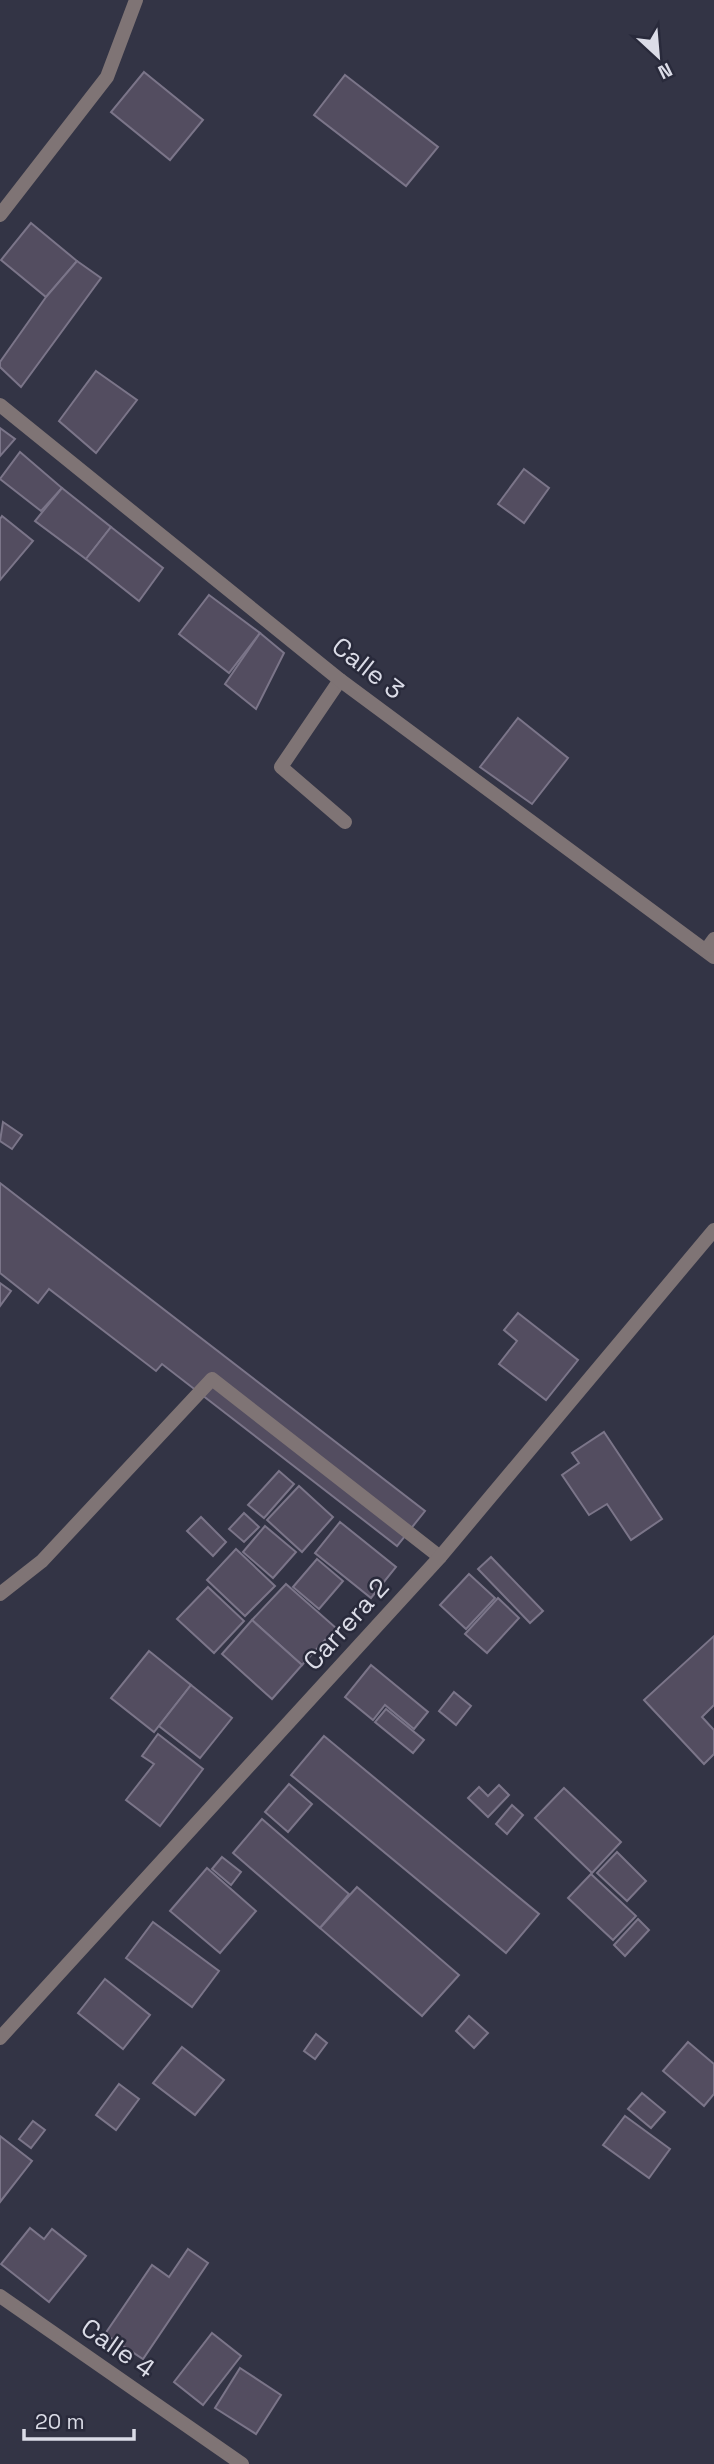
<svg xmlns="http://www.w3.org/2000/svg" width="714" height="2464" font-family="'Space Grotesk',sans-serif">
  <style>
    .building { fill: #534d60; stroke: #7b7589; stroke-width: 2 }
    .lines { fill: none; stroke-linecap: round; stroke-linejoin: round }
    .service { stroke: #7f7475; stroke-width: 14 }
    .minor { stroke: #7f7475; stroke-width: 14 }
    .tertiary { stroke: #7f7475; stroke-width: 14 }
    .labels { text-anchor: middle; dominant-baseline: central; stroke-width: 5; stroke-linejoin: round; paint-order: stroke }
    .street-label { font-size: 26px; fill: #dbdce7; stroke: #292a3b }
  </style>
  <rect width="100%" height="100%" fill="#333445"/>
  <g class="building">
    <path d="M144 72 203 120 170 160 111 112Z"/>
    <path d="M345 75 438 147 406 186 314 115Z"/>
    <path d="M31 223 77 261 46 297 1 260Z"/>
    <path d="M77 261 101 278 21 387 0 367V362L46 297Z"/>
    <path d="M96 371 137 400 96 453 59 421Z"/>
    <path d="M0 428 15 439 0 456Z"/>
    <path d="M20 452 62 488 41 511 0 479Z"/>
    <path d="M524 469 549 488 524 523 498 504Z"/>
    <path d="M62 488 111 527 86 559 35 521Z"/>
    <path d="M2 516 33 541 0 580V519Z"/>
    <path d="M111 527 163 568 139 601 86 559Z"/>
    <path d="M209 595 260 633 229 673 179 634Z"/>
    <path d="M260 633 284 653 256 709 225 684Z"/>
    <path d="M518 718 568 758 532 804 480 767Z"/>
    <path d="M3 1122 22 1135 12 1149 0 1141Z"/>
    <path d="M0 1183 425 1511 397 1546 162 1364 156 1371 49 1289 38 1303 0 1273Z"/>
    <path d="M0 1283 11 1291 0 1306Z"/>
    <path d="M518 1313 578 1360 546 1400 499 1364 517 1341 504 1330Z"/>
    <path d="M604 1432 662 1519 631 1540 607 1504 589 1515 562 1475 579 1463 572 1453Z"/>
    <path d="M279 1471 294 1484 264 1518 248 1505Z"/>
    <path d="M299 1486 333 1517 302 1552 267 1520Z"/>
    <path d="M244 1513 259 1527 244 1542 229 1529Z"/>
    <path d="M201 1517 226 1542 213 1556 187 1531Z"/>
    <path d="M340 1522 396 1567 371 1598 315 1553Z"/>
    <path d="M265 1526 296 1552 273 1578 243 1552Z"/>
    <path d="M236 1549 275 1586 245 1616 207 1580Z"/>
    <path d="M491 1557 543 1611 530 1623 478 1569Z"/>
    <path d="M317 1559 343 1581 319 1609 293 1587Z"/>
    <path d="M469 1574 495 1598 466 1629 440 1605Z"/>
    <path d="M286 1584 336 1628 302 1665 252 1620Z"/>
    <path d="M208 1587 244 1621 214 1653 177 1619Z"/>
    <path d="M498 1598 519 1618 487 1653 465 1634Z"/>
    <path d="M252 1620 302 1665 272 1699 222 1654Z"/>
    <path d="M714 1636V1705L702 1717 714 1730V1754L704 1764 644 1700Z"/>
    <path d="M149 1651 191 1685 154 1732 111 1698Z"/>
    <path d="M371 1665 428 1712 414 1729 385 1705 373 1720 345 1697Z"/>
    <path d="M191 1685 232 1718 200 1758 159 1726Z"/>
    <path d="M454 1692 471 1706 456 1725 439 1711Z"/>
    <path d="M386 1709 424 1740 413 1753 375 1722Z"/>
    <path d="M158 1734 203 1769 160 1826 126 1800 154 1764 142 1756Z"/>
    <path d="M324 1736 539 1914 506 1953 291 1775Z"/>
    <path d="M289 1784 312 1804 288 1832 265 1812Z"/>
    <path d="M499 1785 509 1795 488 1817 468 1798 479 1787 488 1796Z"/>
    <path d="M564 1788 621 1842 592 1873 535 1818Z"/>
    <path d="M512 1805 523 1815 507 1834 496 1824Z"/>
    <path d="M262 1819 349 1894 320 1928 233 1853Z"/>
    <path d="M617 1852 646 1881 627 1901 597 1873Z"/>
    <path d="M222 1857 241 1872 231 1885 212 1869Z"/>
    <path d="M207 1868 256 1911 220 1953 170 1911Z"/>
    <path d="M591 1874 636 1916 613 1940 568 1898Z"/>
    <path d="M357 1887 459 1975 422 2016 320 1928Z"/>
    <path d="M638 1919 649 1930 625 1956 614 1945Z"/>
    <path d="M153 1922 219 1971 192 2007 126 1958Z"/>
    <path d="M105 1979 150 2015 123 2049 78 2013Z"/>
    <path d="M469 2016 488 2033 474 2048 456 2031Z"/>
    <path d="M316 2034 327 2043 315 2059 304 2051Z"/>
    <path d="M688 2042 714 2064V2094L704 2106 663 2071Z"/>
    <path d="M182 2047 224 2080 195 2115 153 2083Z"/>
    <path d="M119 2084 139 2099 116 2130 96 2115Z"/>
    <path d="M642 2093 665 2112 651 2128 628 2109Z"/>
    <path d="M625 2116 670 2149 649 2178 603 2145Z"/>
    <path d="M33 2121 45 2130 31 2148 19 2139Z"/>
    <path d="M0 2136 32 2161 0 2202Z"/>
    <path d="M30 2228 44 2239 52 2229 86 2256 49 2302 1 2264Z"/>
    <path d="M188 2249 208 2263 143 2359 105 2334 152 2265 169 2277Z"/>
    <path d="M212 2333 241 2356 203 2405 174 2382Z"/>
    <path d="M240 2368 281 2395 256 2434 215 2408Z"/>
  </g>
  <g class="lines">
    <g class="service">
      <path d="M340 680 281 767 345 822"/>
      <path d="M0 1594 42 1561 212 1379 440 1557"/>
    </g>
    <g class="minor">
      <path d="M0 215 107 77 136 0"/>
      <path d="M0 405 340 680 714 957"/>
      <path d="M706 950 714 939"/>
      <path d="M0 2038 440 1557 714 1230"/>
    </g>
    <path class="tertiary" d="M0 2296 242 2464"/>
  </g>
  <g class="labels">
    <g class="street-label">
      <text transform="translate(368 668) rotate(38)">Calle 3</text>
      <text transform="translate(346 1624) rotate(-48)">Carrera 2</text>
      <text transform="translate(118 2348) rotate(35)">Calle 4</text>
    </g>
  </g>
  <g transform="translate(658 56) rotate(154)" stroke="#292a3b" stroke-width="5" paint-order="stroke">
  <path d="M0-5L12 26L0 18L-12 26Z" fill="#dbdce7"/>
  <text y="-10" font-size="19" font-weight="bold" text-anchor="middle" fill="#dbdce7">N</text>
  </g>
  <path d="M24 2429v10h110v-10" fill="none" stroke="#dbdce7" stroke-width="3.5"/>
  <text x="35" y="2429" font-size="21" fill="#dbdce7" stroke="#292a3b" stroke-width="5" paint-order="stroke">20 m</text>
</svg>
